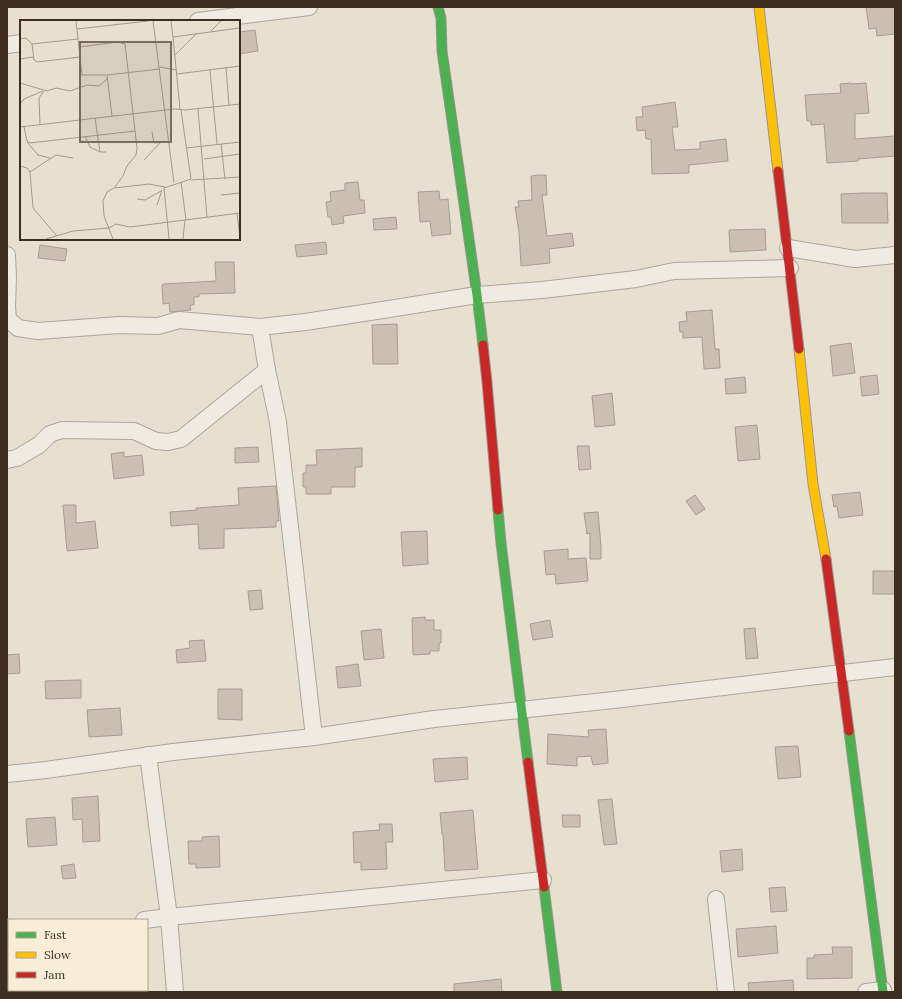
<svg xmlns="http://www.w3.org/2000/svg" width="902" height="999" font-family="Lora,serif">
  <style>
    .building { fill: #cbbfb2; stroke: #a89c90 }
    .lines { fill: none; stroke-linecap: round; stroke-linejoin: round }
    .street-casing { stroke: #ada599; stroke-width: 18 }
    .fast-casing { stroke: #9c958a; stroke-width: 11 }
    .slow-casing { stroke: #9c958a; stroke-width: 11 }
    .jam-casing { stroke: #9c958a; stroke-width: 11 }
    .street { stroke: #efebe3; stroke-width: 16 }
    .fast { stroke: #4caf50; stroke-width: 9 }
    .slow { stroke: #ffc107; stroke-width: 9 }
    .jam { stroke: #c62828; stroke-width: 9 }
    .inset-road { fill: none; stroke: #a3998a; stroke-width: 1 }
    .view { fill: #786c5e; fill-opacity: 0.15; stroke: #786c5e; stroke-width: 2 }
    .inset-edge { fill: none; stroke: #3d2e20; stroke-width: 2 }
  </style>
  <rect width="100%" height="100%" fill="#e7e0d1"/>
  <g class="building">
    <path d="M866 7H895V34L877 36 876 28 869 29Z"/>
    <path d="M255 30 258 51 239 54V32Z"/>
    <path d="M851 83V84L866 83 869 113 855 114V139L895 136V156L858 159V161L827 163 824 124 811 125V121H807L805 95 841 93 840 84Z"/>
    <path d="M675 102 678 127H672L675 150 700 149V142L726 139 728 161 689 165V173L652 174 651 139H646L645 130 637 131 636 117H643L642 107Z"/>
    <path d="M539 175H546L547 195H542L547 236 572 233 574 246 549 249 550 263 521 266 519 232 515 207H519L518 201 532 200 531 176Z"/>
    <path d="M358 182 360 200H364L365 213 343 216 344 223 332 225 331 217H328L326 202 331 201 330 192 345 190V183Z"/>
    <path d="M439 191 440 200 448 199 451 234 432 236 430 221 420 222 418 192Z"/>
    <path d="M863 193H887L888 223H842L841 194Z"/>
    <path d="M396 217 397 229 374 230 373 219Z"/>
    <path d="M765 229 766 250 730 252 729 230Z"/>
    <path d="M326 242 327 254 297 257 295 245Z"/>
    <path d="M40 245 67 249 65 261 38 258Z"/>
    <path d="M215 262H234L235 293 199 294V297H194V305H190L191 310 170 312 169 303 163 304 162 285H163V284L216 281Z"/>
    <path d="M712 310 715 349H719L720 368 704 369 702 337 683 338V332H680L679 322 687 321 686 312Z"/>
    <path d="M397 324 398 364H373L372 325Z"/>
    <path d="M851 343 855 373 833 376 830 346Z"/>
    <path d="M877 375 879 394 862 396 860 377Z"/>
    <path d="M745 377 746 393 726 394 725 379Z"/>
    <path d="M612 393 615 425 595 427 592 396Z"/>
    <path d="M757 425 760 459 738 461 735 427Z"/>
    <path d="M577 446H589L591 469 579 470Z"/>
    <path d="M258 447 259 462 235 463V448Z"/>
    <path d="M362 448V467H355V487H331V494H306V487H303V473H306V465H317L316 450Z"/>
    <path d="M124 452V457L142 455 144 475 114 479 111 454Z"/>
    <path d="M276 486 279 521H276V527L224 529V548L199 549 198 524 171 526 170 512 197 510 196 508 239 505 238 488Z"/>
    <path d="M860 492 863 515 839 518 837 506 834 507 832 495Z"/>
    <path d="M695 495 705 509 696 515 686 501Z"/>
    <path d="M63 505H76V523L95 521 98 548 67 551Z"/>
    <path d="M598 512 601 546V559H590V533L587 534 584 513Z"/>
    <path d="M427 531 428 564 403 566 401 532Z"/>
    <path d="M568 549V559L586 558 588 581 556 584 555 574 546 575 544 551Z"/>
    <rect x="873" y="571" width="22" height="23"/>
    <path d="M261 590 263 609 250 610 248 591Z"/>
    <path d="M425 617V620H434V630H441V643H439V651H430V654L413 655 412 618Z"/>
    <path d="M550 620 553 637 533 640 530 624Z"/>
    <path d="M755 628 758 658 746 659 744 629Z"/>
    <path d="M381 629 384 658 364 660 361 631Z"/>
    <path d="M204 640 206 661 177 663 176 650 190 648 189 641Z"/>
    <path d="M19 654 20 673 7 674V655Z"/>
    <path d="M358 664 361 686 338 688 336 667Z"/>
    <path d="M81 680V698L46 699 45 681Z"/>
    <path d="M218 689H242V720L218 719Z"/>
    <path d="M120 708 122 735 89 737 87 710Z"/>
    <path d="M606 729 608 763 593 765 591 756 577 757V766L547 764 548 734 589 737 588 730Z"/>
    <path d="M798 746 801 777 778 779 775 747Z"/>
    <path d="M467 757 468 779 435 782 433 759Z"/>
    <path d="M98 796 100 841 83 842 82 819 73 820 72 798Z"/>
    <path d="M612 799 615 828 617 844 604 845 598 800Z"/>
    <path d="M473 810 478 869 445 871 443 834H442L440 813Z"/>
    <path d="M562 815H580V827H563Z"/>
    <path d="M55 817 57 845 28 847 26 819Z"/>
    <path d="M379 824H392L393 842H386L387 869 361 870V862L354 863 353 832 380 830Z"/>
    <path d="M219 836 220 867 196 868V864H189L188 841H202V837Z"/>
    <path d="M742 849 743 870 722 872 720 851Z"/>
    <path d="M74 864 76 878 63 879 61 866Z"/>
    <path d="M785 887 787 911 771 912 769 888Z"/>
    <path d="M776 926 778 953 738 957 736 929Z"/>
    <path d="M832 947H852V978L807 979V958H814V955L833 954Z"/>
    <path d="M501 979 502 992H454V984Z"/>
    <path d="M793 980 794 992H749L748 983Z"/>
  </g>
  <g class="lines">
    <defs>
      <g id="street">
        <path d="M198 21 309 7"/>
        <path d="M7 45 21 43"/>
        <path d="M788 248 819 253 855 259 895 255"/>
        <path d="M7 255 8 277 7 307 8 319 18 328 38 331 119 325 158 326 179 320 260 327"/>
        <path d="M7 460 17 458 39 445 50 434 62 430 134 431 156 441 168 442 181 439 267 370"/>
        <path d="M314 737 278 422 267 370 260 327 305 322 370 312 477 295 542 290 636 279 674 271 790 268"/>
        <path d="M148 755 169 917 175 992"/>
        <path d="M7 774 46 770 173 752 314 737 434 719 614 700 808 677 895 667"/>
        <path d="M716 899 726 992"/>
        <path d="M144 920 169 917 543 880"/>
        <path d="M7 938H9"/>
        <path d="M69 990V992"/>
        <path d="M866 992 883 990"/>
      </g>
      <g id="fast">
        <path d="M438 7 441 18 442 51 477 295 483 345"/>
        <path d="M498 510 501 543 528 762"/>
        <path d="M849 731 883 992"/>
        <path d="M544 887 557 992"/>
      </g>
      <g id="slow">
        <path d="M759 7 778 171"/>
        <path d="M799 349 813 484 826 559"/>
      </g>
      <g id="jam">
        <path d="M778 171 799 349"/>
        <path d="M483 345 487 382 498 510"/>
        <path d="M826 559 849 731"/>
        <path d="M528 762 544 887"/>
      </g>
    </defs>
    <use href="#street" class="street-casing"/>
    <use href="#fast" class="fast-casing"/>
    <use href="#slow" class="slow-casing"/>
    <use href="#jam" class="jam-casing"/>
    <use href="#street" class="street"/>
    <use href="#fast" class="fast"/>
    <use href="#slow" class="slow"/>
    <use href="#jam" class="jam"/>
  </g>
  <g transform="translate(20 20)">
    <rect width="220" height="220" fill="#e7e0d1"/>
    <path class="inset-road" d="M133 1 154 163M151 1 153 17M57 9 128 1M191 11 201 1M0 19 6 18 12 24 14 40 17 42 60 37 56 1M12 24 58 19M59 27 98 22 105 24 117 128 116 135 107 146 103 156 94 168 87 172 83 181 84 196 93 219M155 35 177 13M60 37 62 55H86M0 39 13 37M140 47 156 50M206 48 209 85M190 50 197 124M157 54 220 46M0 63 27 71 36 68 50 71 67 65 79 66 87 59M0 84 4 79 23 71M219 84 220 104M160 89 153 17 220 8M178 89 187 197M92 96 87 55 140 49M75 98 80 132M20 105 19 78 24 71M0 107 154 89 165 90 220 84M4 107 7 121 10 123 115 111M132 112 134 123 149 122M65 116 70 127 80 132H86M7 122 18 135 30 138M201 124 205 159M166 128 220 122M184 139 220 134M124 140 140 123M0 146 7 148 10 152 13 188 37 216M10 152 36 135 53 138M171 160 220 157M161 162 166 200M95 168 129 164 145 167M201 175 220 173M117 179 125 180 141 171M137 185 142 170M217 194 220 217M26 219 53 211 89 208 96 204 110 207 220 193M149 219 144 168 171 159 161 90M163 219 165 200"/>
    <path class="view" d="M60 22H151V122H60Z"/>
    <rect width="220" height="220" class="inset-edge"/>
  </g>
  <rect width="902" height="999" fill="none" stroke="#3d2e20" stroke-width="16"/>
  <rect x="8" y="919" width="140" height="72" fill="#f7eed8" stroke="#ada18e"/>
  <rect x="16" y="932" width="20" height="6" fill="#4caf50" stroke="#ada18e"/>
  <text x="44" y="939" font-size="12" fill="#3d2e20">Fast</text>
  <rect x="16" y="952" width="20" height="6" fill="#ffc107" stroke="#ada18e"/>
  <text x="44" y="959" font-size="12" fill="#3d2e20">Slow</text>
  <rect x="16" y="972" width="20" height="6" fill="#c62828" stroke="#ada18e"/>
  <text x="44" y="979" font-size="12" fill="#3d2e20">Jam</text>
</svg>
